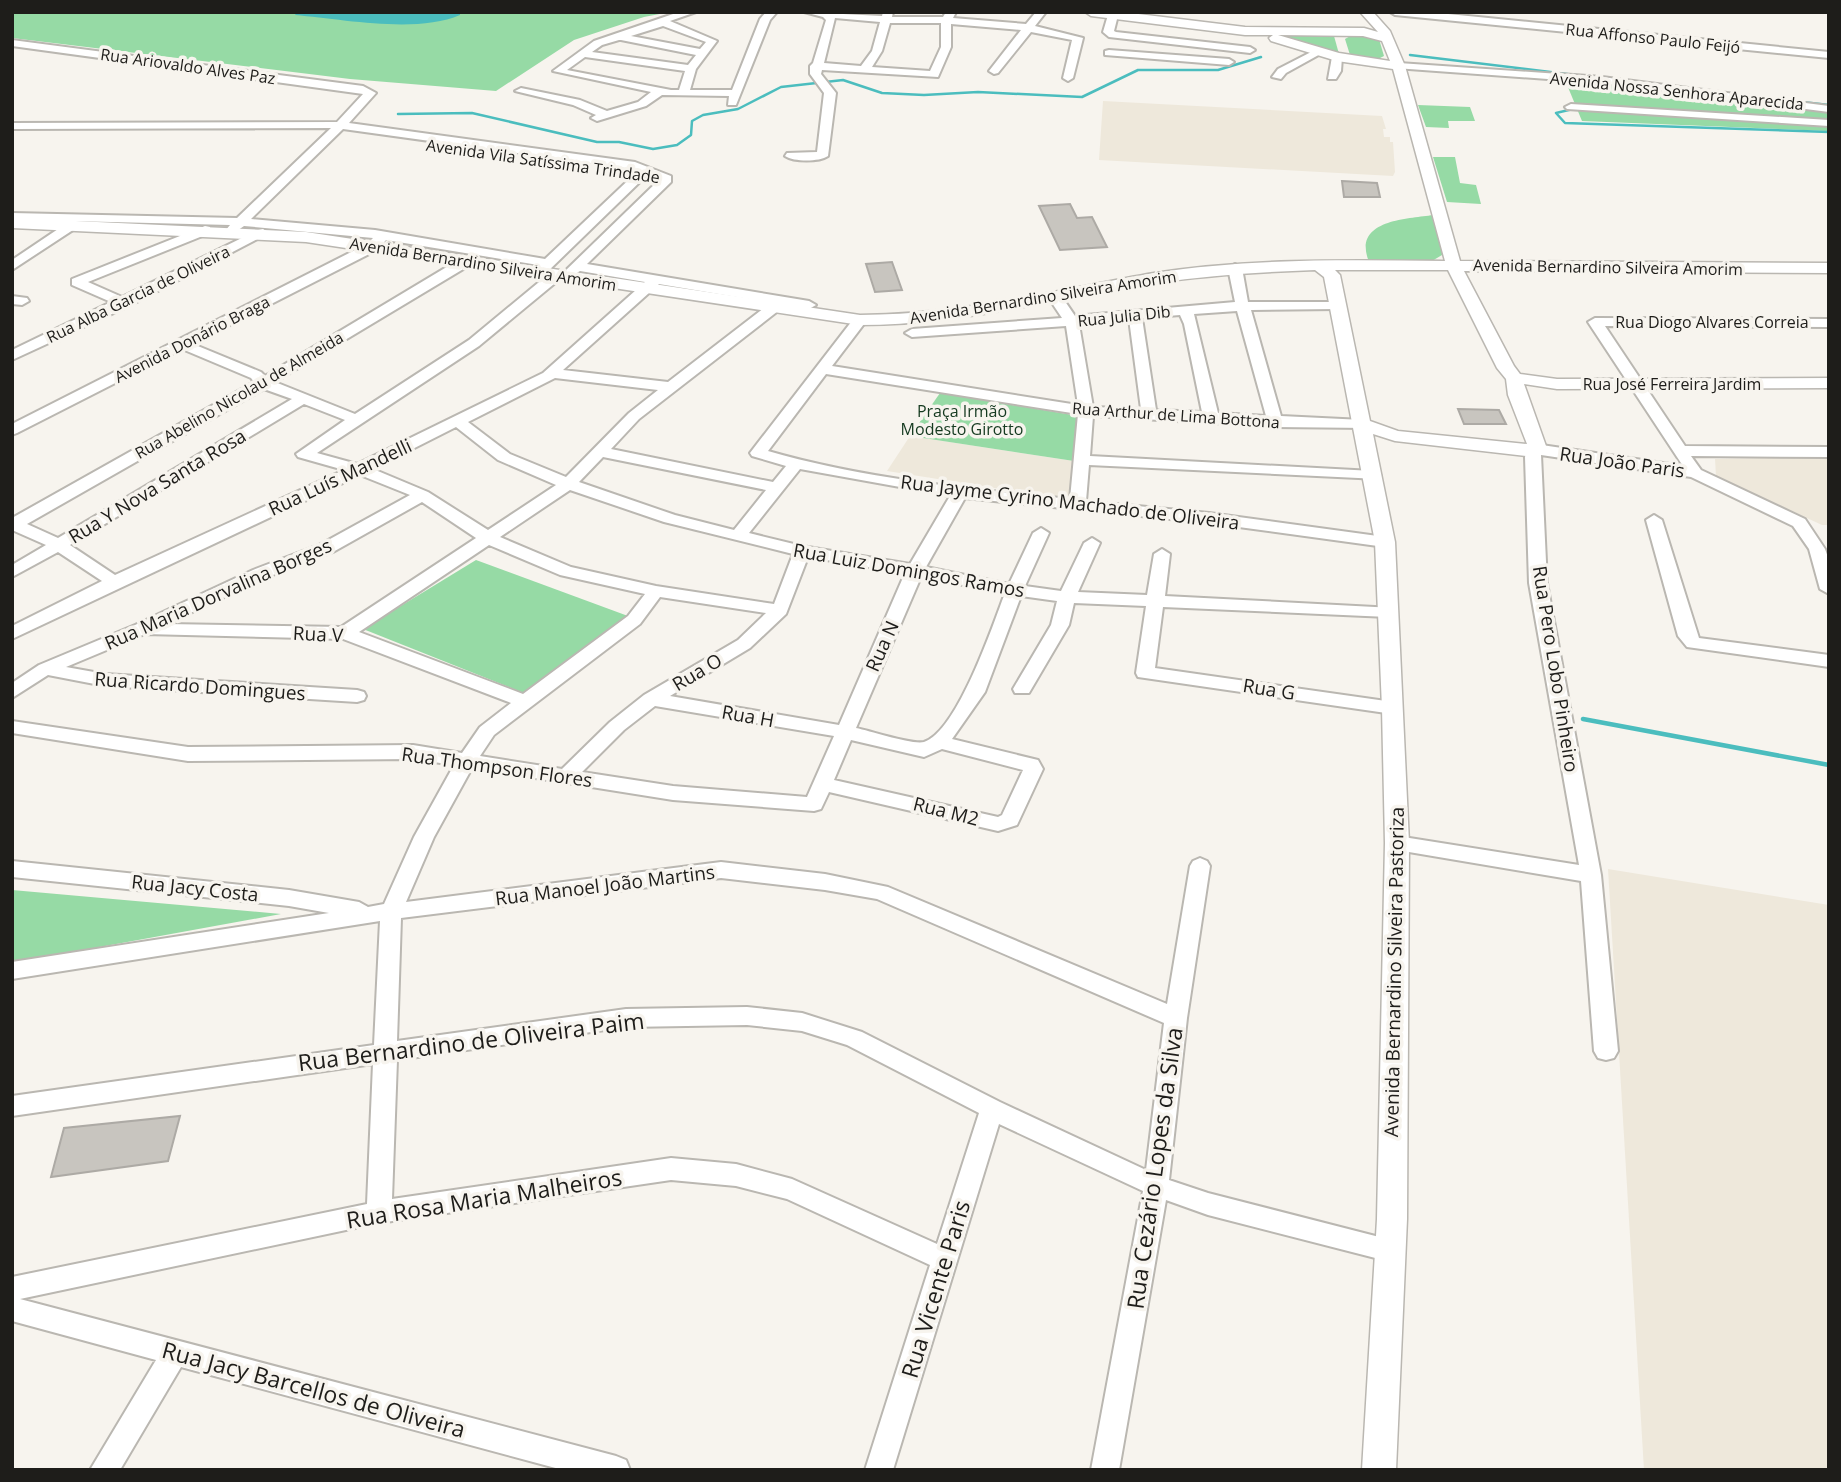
<svg xmlns="http://www.w3.org/2000/svg" width="1841" height="1482" font-family="'Open Sans',sans-serif">
  <style>
    .built { fill: #eee8db }
    .green { fill: #96daa5 }
    .water { fill: #4bbdbe }
    .lines { fill: none; stroke-linecap: round; stroke-linejoin: round }
    .stream-far1 { stroke: #4bbdbe; stroke-width: 2.5 }
    .stream { stroke: #4bbdbe; stroke-width: 4.5 }
    .building { fill: #c8c5bf; stroke: #adaaa5; stroke-width: 2 }
    .minor-casing { stroke: #bab7b1; stroke-width: 4 }
    .major-casing { stroke: #bab7b1; stroke-width: 3 }
    .minor { fill: #fff; fill-rule: evenodd }
    .major { fill: #fff; fill-rule: evenodd }
    .labels { text-anchor: middle; dominant-baseline: central; stroke-width: 7; stroke-linejoin: round; paint-order: stroke }
    .far-street-label { font-size: 16px; fill: #1e1d1a; stroke: #f7f4ee }
    .far-park-label { font-size: 16px; fill: #153a20; stroke: #f7f4ee }
    .street-label { font-size: 19px; fill: #1e1d1a; stroke: #f7f4ee }
    .near-street-label { font-size: 23px; fill: #1e1d1a; stroke: #f7f4ee }
  </style>
  <rect width="100%" height="100%" fill="#f7f4ee"/>
  <g class="built">
    <path d="M1103 101 1382 116 1386 129H1383L1384 137H1390V142H1393L1395 172 1393 176 1099 160Z"/>
    <path d="M910 436 1074 461 1069 500 887 471Z"/>
    <path d="M1829 457V525H1822L1716 476 1715 459Z"/>
    <path d="M1608 869 1829 905V1470H1644Z"/>
  </g>
  <g class="green">
    <path d="M12 12H670L644 17 574 40 496 91 350 79 12 38Z"/>
    <path d="M1318 33 1334 36 1339 54 1282 36Z"/>
    <path d="M1352 35 1379 39 1384 56 1378 59 1350 55 1345 39Z"/>
    <path d="M1565 80 1829 112V131L1582 121Z"/>
    <path d="M1418 105 1470 107 1475 121H1448L1449 128 1426 127Z"/>
    <path d="M1433 157H1455L1460 183 1476 185 1481 204 1447 202Z"/>
    <path d="M1433 215 1444 251 1442 255 1432 261 1369 262C1352 220 1406 219 1433 215Z"/>
    <path d="M940 393 1079 416 1074 461 910 436Z"/>
    <path d="M476 560 628 616 526 694 363 629Z"/>
    <path d="M12 890 281 914 23 961H12Z"/>
  </g>
  <path class="water" d="M297 12H460V15C416 34 342 19 295 15Z"/>
  <g class="lines">
    <g class="stream-far1">
      <path d="M1410 55 1583 76"/>
      <path d="M1758 97 1829 105"/>
      <path d="M1573 109 1556 113 1565 123 1829 132"/>
      <path d="M398 114 472 113 597 142H619L653 149 677 145 691 135 692 121 703 115 738 109 781 87 843 80 882 93 924 95 978 92 1082 97 1138 70H1218L1261 57"/>
    </g>
    <path class="stream" d="M1583 719 1829 765"/>
  </g>
  <g class="building">
    <path d="M1342 181 1377 183 1380 197H1344Z"/>
    <path d="M1070 204 1077 218 1092 217 1107 247 1060 250 1039 206Z"/>
    <path d="M892 262 902 290 875 292 866 264Z"/>
    <path d="M1458 409 1499 410 1506 424H1464Z"/>
    <path d="M180 1116 168 1161 51 1177 64 1128Z"/>
  </g>
  <g class="lines">
    <defs>
      <g id="minor">
        <path d="M679 12H696L670 21 717 41 696 69 690 90H732L760 19 766 12H777L770 20 736 105H728L729 96 662 95 646 106 597 121 591 118 596 115 573 105 515 91 521 88 580 100 607 111 638 102 651 92 553 71 594 41ZM663 26 706 42 700 49 631 36ZM619 40H621L696 55 688 65 592 52 602 45ZM585 57 685 71 679 90H671L567 70Z"/>
        <path d="M804 12 882 16 883 12H893L892 17H943L946 12H956L953 18 1026 24 1036 12H1046L1035 26 1083 38 1073 78 1068 81 1063 78 1072 40 1031 32 998 73 994 74 989 71 1021 30 951 24V47L938 77 822 70 821 74 836 93 828 156C819 162 794 162 785 156L787 153 817 152 824 93 810 74V66L813 63 826 20 823 17ZM835 18 880 22 872 51 861 66 824 63ZM890 23H941V47L930 71 872 67 882 51Z"/>
        <path d="M1114 12 1118 15 1114 31 1116 32 1250 47 1255 50 1250 53 1109 37 1103 32 1108 15Z"/>
        <path d="M1390 12H1428L1829 52V58L1395 15Z"/>
        <path d="M12 40 363 86 376 93 349 123 635 162 671 176V182L587 264 809 301 816 305 809 309 659 284 563 370 668 382 768 305H778V311L639 419 611 449 773 482 786 466 752 456 750 453 855 317H865L867 320 832 366 1078 405 1066 326 912 337 905 333 912 329 1062 318 1048 297 1055 293 1060 294 1075 316 1235 302 1228 268 1235 264 1242 268 1248 302H1342V308L1337 309 1251 310 1281 416 1363 420 1371 425 1368 428 1275 427 1093 416 1090 456 1373 471 1379 473 1381 476 1379 479 1089 465 1086 501 1209 513 1385 537 1393 542 1391 546 1385 547 1209 523 965 498 926 567 1009 584 1033 533 1041 528 1049 533 1025 586 1061 591 1084 543 1092 538 1100 543 1078 592 1147 595 1154 554 1162 549 1170 554 1165 596 1394 608 1397 612 1394 616 1388 617 1163 607 1155 668 1393 702 1400 704 1402 708 1400 712 1393 714 1138 677 1136 673 1146 606 1074 603 1069 625 1029 693H1015L1013 689 1051 625 1057 601 1021 596 985 692 952 739 1038 760 1043 769 1017 825 998 831 829 792 821 809 814 811 673 800 472 768 434 837 406 902 721 862 825 874 888 887 1167 1004 1190 866 1193 861 1200 858 1207 861 1210 866 1187 1018 1169 1180 1208 1193 1391 1240 1400 1243 1404 1251 1400 1259 1391 1262 1208 1215 1166 1200 1119 1470H1091L1143 1191 999 1124 893 1470H865L930 1265 787 1199 736 1186 671 1180 379 1223 20 1299 616 1456 626 1460 630 1470H563L181 1367 120 1470H90L156 1360 12 1321V1277L367 1204 373 1064 12 1116V1096L374 1045 380 921 12 979V962L329 913 289 906 12 877V861L289 890 359 902 368 907 384 904 414 837 454 765 413 759 188 761 12 733V721L188 747 413 745 462 753 480 727 511 703 343 639 145 634 66 667 105 674 357 690 364 692 366 696 364 700 357 702 105 686 48 675 12 698V683L39 665 135 625 253 570 321 544 410 495 360 475 12 639V626L102 581 58 552 12 577V565L46 545 12 530V518L254 382 251 378 182 349 17 433 12 435V424L367 244 373 238 244 226 231 235 225 231 230 225 72 221 77 225 76 228 12 270V260L70 221H12V213L237 218 331 128 12 129V123L337 122 363 94 12 46ZM343 129 632 169 638 171 545 259 375 230 251 219ZM647 175 659 180 563 273 570 277 580 271 645 282 543 373 357 464 317 453 479 346 560 279V273H550L469 340 355 414 275 382 470 265V259H460L265 376 261 372 193 344 377 250 386 240 538 265 532 272 534 275H544ZM1237 311 1266 416 1218 413 1194 314ZM1180 315 1184 324 1202 412 1156 410 1142 318ZM1129 319 1141 409 1093 407 1079 324ZM826 374 1078 414 1070 499C969 489 865 479 768 451ZM555 378 658 390 629 413 566 477 510 454 468 422ZM264 389 292 399 58 538 27 524ZM304 404 345 420 296 454 298 457 344 470 115 575 70 545ZM456 427 498 460 556 485 488 530 428 492 373 469ZM603 457 766 490 734 530 675 515 579 482ZM800 469 950 496 910 564 802 546 749 533ZM570 490 664 522 793 554 774 604 656 586 571 567 500 537ZM422 502 476 538 341 627 167 624 265 578 333 552ZM489 545 560 575 645 594 628 616 523 694 359 632ZM808 557 905 573 839 725 670 696 750 648 786 614ZM921 577 1005 593C993 625 957 732 924 742 912 745 871 731 856 728ZM660 597 766 613 738 640 644 695 610 722 562 769 480 756 494 735 640 624ZM655 706 834 736 807 797 673 786 582 772 624 730ZM851 740 924 757 942 749 1023 770 1002 815 998 817 834 780ZM721 878 825 890 877 899 1164 1023 1146 1170 1000 1102 862 1032 802 1013 747 1007 626 1009 397 1041 401 918ZM747 1025 802 1031 847 1045 979 1113 937 1244 792 1179 736 1164 671 1158 392 1199 397 1060 626 1027Z"/>
        <path d="M1109 50 1229 59 1234 62 1229 65 1105 55V51Z"/>
        <path d="M1315 50 1324 52 1286 73 1281 79 1272 77 1278 69Z"/>
        <path d="M1337 54 1342 57 1341 71 1336 79H1328L1332 57Z"/>
        <path d="M1399 63 1602 77 1829 106V112L1602 83 1395 68V64Z"/>
        <path d="M1571 104 1829 120V126L1567 109 1565 107Z"/>
        <path d="M205 226 210 227V233L88 282 122 297 258 230 263 229 269 233 129 306 12 360V350L111 302 72 285V279Z"/>
        <path d="M12 296 27 298 29 301 22 305 12 304Z"/>
        <path d="M1595 318 1829 319V327L1605 326 1685 446 1829 447V457L1691 456 1701 470 1805 519 1825 549 1829 560V594L1820 589 1809 549 1793 526 1691 477 1541 455 1547 583 1601 875 1618 1051 1614 1058 1606 1060 1598 1058 1594 1051 1581 881 1397 850 1390 848 1387 843 1390 838 1397 836 1579 865 1529 583 1525 457 1527 449 1535 444 1683 466 1588 322Z"/>
        <path d="M1654 515 1662 520 1699 638 1829 655V667L1687 647 1678 636 1646 520Z"/>
      </g>
      <path id="major" d="M1085 12H1122L1245 27 1364 28 1378 32 1360 12H1373L1390 31 1405 66 1460 261 1829 263V273L1464 271 1514 366 1520 374 1557 379 1829 378V388L1557 389 1524 384 1546 446 1542 453 1527 456 1395 441 1373 434 1395 542 1409 843 1407 1219 1396 1470H1362L1377 1219 1385 843 1382 708 1375 542 1324 277 1315 270C1262 272 1209 275 1156 283 1057 298 961 325 860 325L306 242 12 228V218L306 232 860 315C960 315 1056 290 1154 273 1250 258 1348 260 1445 261L1393 69 1337 61 1271 41 1269 38 1273 35H1245L1091 16ZM1278 35 1363 36 1382 41 1390 61 1339 53ZM1335 270H1448L1497 368 1506 379 1508 395 1527 444 1398 431 1370 421 1340 275Z"/>
    </defs>
    <use href="#minor" class="minor-casing"/>
    <use href="#major" class="major-casing"/>
    <use href="#minor" class="minor"/>
    <use href="#major" class="major"/>
  </g>
  <g class="labels">
    <g class="far-street-label">
      <text transform="translate(1653 38) rotate(6)">Rua Affonso Paulo Feijó</text>
      <text transform="translate(188 66) rotate(8)">Rua Ariovaldo Alves Paz</text>
      <text transform="translate(1677 91) rotate(6)">Avenida Nossa Senhora Aparecida</text>
      <text transform="translate(543 161) rotate(8)">Avenida Vila Satíssima Trindade</text>
      <text transform="translate(483 264) rotate(9)">Avenida Bernardino Silveira Amorim</text>
      <text transform="translate(1608 267) rotate(1)">Avenida Bernardino Silveira Amorim</text>
      <text transform="translate(138 294) rotate(-26)">Rua Alba Garcia de Oliveira</text>
      <text transform="translate(1043 297) rotate(-9)">Avenida Bernardino Silveira Amorim</text>
      <text transform="translate(1124 316) rotate(-6)">Rua Julia Dib</text>
      <text x="1712" y="322">Rua Diogo Alvares Correia</text>
      <text transform="translate(192 339) rotate(-27)">Avenida Donário Braga</text>
      <text x="1672" y="384">Rua José Ferreira Jardim</text>
      <text transform="translate(239 395) rotate(-30)">Rua Abelino Nicolau de Almeida</text>
      <text transform="translate(1176 415) rotate(4)">Rua Arthur de Lima Bottona</text>
    </g>
    <g class="far-park-label">
      <text x="962" y="411">Praça Irmão<tspan x="962" dy="18">Modesto Girotto</tspan></text>
    </g>
    <g class="street-label">
      <text transform="translate(1622 462) rotate(8)">Rua João Paris</text>
      <text transform="translate(340 477) rotate(-25)">Rua Luís Mandelli</text>
      <text transform="translate(157 486) rotate(-31)">Rua Y Nova Santa Rosa</text>
      <text transform="translate(1070 502) rotate(7)">Rua Jayme Cyrino Machado de Oliveira</text>
      <text transform="translate(909 570) rotate(10)">Rua Luiz Domingos Ramos</text>
      <text transform="translate(218 594) rotate(-24)">Rua Maria Dorvalina Borges</text>
      <text transform="translate(318 634) rotate(3)">Rua V</text>
      <text transform="translate(882 646) rotate(-66)">Rua N</text>
      <text transform="translate(1556 669) rotate(81)">Rua Pero Lobo Pinheiro</text>
      <text transform="translate(697 672) rotate(-31)">Rua O</text>
      <text transform="translate(200 686) rotate(4)">Rua Ricardo Domingues</text>
      <text transform="translate(1269 689) rotate(9)">Rua G</text>
      <text transform="translate(748 716) rotate(10)">Rua H</text>
      <text transform="translate(497 767) rotate(8)">Rua Thompson Flores</text>
      <text transform="translate(946 811) rotate(14)">Rua M2</text>
      <text transform="translate(605 885) rotate(-7)">Rua Manoel João Martins</text>
      <text transform="translate(195 888) rotate(6)">Rua Jacy Costa</text>
      <text transform="translate(1394 972) rotate(-89)">Avenida Bernardino Silveira Pastoriza</text>
    </g>
    <g class="near-street-label">
      <text transform="translate(471 1041) rotate(-7)">Rua Bernardino de Oliveira Paim</text>
      <text transform="translate(1154 1168) rotate(-82)">Rua Cezário Lopes da Silva</text>
      <text transform="translate(484 1198) rotate(-9)">Rua Rosa Maria Malheiros</text>
      <text transform="translate(935 1289) rotate(-73)">Rua Vicente Paris</text>
      <text transform="translate(314 1389) rotate(15)">Rua Jacy Barcellos de Oliveira</text>
    </g>
  </g>
  <rect width="1841" height="1482" fill="none" stroke="#1e1d1a" stroke-width="28"/>
</svg>
